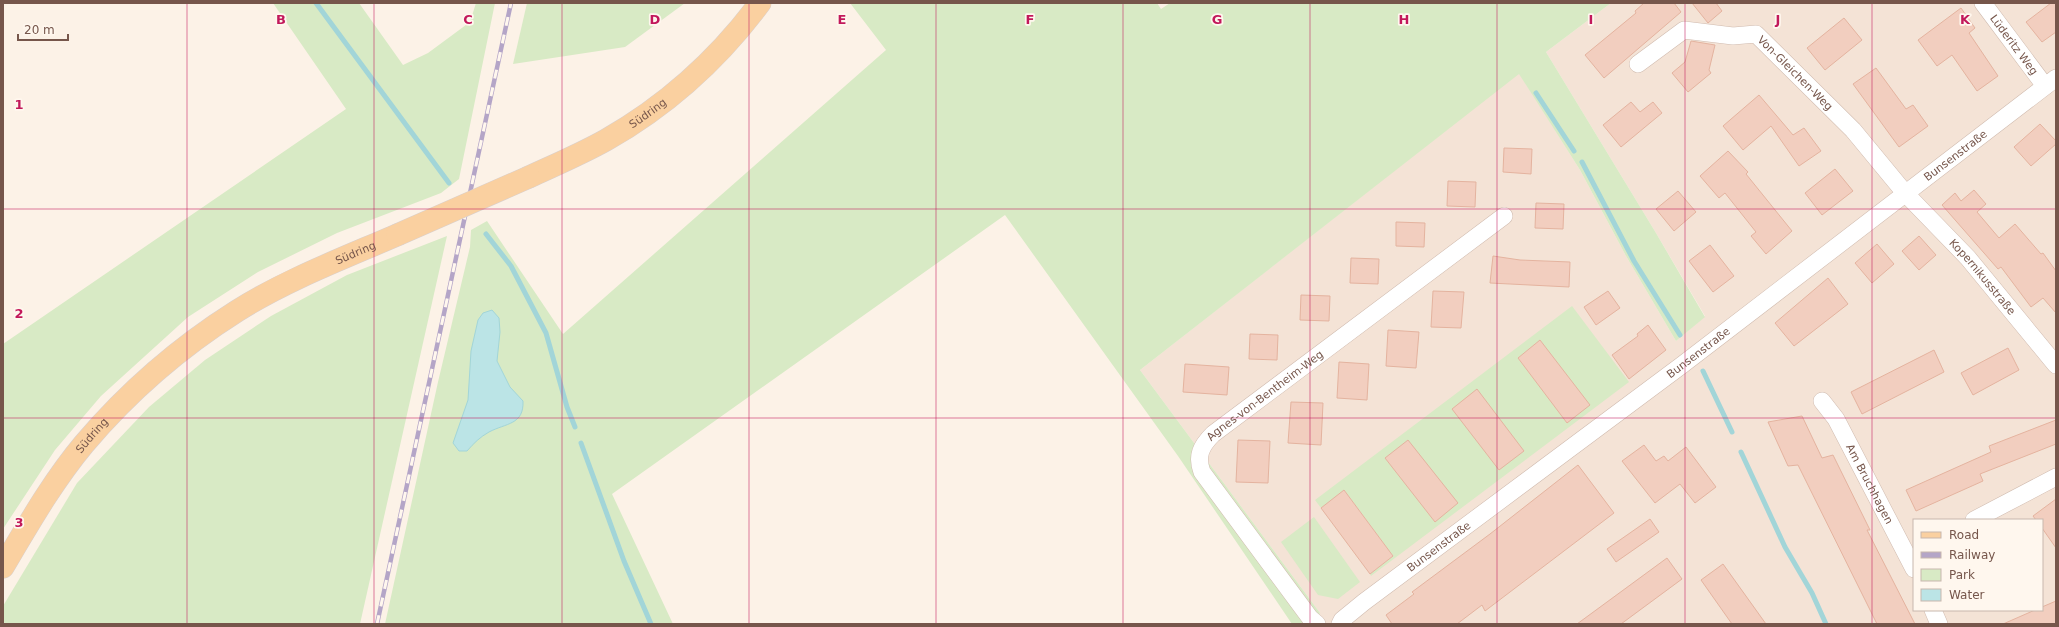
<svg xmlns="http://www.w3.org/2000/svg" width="2059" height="627" font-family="'DejaVu Sans',sans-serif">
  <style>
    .residential { fill: #f4e3d6; fill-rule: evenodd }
    .green { fill: #d8eac5 }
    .water { fill: #bbe4e6; stroke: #a2d5d8 }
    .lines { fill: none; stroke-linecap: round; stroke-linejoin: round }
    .stream { stroke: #a2d5d8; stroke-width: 5 }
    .building { fill: #f2cebf; stroke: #e4b39f }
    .street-casing { stroke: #d0bbaf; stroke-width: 18 }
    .primary-casing { stroke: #d9d0cd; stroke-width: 23 }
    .street { stroke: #fff; stroke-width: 17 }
    .primary { stroke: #fad0a0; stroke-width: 22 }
    .rail-casing { stroke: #b4a5c7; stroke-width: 4.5 }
    .rail { stroke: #fff7ee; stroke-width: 3; stroke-dasharray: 9; stroke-linecap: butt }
    .primary-bridge-casing { stroke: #d9d0cd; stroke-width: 23; stroke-linecap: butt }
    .primary-bridge { stroke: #fad0a0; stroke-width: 22 }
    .grid { fill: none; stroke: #c2185b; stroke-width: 1; stroke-opacity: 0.55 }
    .labels { text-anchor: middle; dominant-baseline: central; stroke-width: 3.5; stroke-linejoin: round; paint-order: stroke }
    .street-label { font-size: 11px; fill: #76564b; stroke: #fff7ee }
    .grid-label { font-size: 13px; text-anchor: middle; font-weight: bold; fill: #c2185b; stroke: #fff7ee; stroke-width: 3.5; stroke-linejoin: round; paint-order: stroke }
  </style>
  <rect width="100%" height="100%" fill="#fcf2e7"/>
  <path class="residential" d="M1611 3H2056V624H1315L1320 613 1140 370 1519 73 1580 170 1626 256 1676 341 1705 316 1656 233 1546 52ZM1914 520H2042V610H1914Z"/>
  <g class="green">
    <path d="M273 3H359L403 65 428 53 470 22 476 3H495L459 179 441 193 337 233 258 272 188 317 101 396 55 450 3 529V344L346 109Z"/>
    <path d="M527 3H685L625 47 513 64Z"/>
    <path d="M850 3H1157L1161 9 1170 3H1611L1546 52 1656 233 1705 317 1676 341 1626 256 1580 170 1519 74 1140 370 1320 613 1315 624H1292L1178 456 1005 215 612 494 673 624H385L438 382 470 247 471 230 487 221 563 334 886 50Z"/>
    <path d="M447 236 360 624H3V606L77 483 149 407 205 360 271 316 347 275Z"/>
    <path d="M1572 306 1629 382 1371 576 1370 574 1393 556 1345 491 1321 508 1315 500Z"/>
    <path d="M1314 517 1360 582 1338 599 1318 595 1281 542Z"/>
  </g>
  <path class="water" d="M492 310 499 318 500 332 497 361 510 387 523 401C524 425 506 423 489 432 480 437 474 443 467 451H459L453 443 468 400 471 351 478 320 483 313Z"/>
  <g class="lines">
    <g class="stream">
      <path d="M316 3 449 183"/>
      <path d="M1536 93 1574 151"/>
      <path d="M1582 162 1634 261 1680 335"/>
      <path d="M486 234 511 266 546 333 567 407 575 427"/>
      <path d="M1703 371 1732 432"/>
      <path d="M581 443 624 561 651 624"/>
      <path d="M1741 452 1785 547 1812 593 1826 624"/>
    </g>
  </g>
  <g class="building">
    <path d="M1644 3H1674L1681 12 1604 78 1585 55 1636 13 1635 11Z"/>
    <path d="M1692 3H1716L1722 11 1708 23Z"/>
    <path d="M2051 3H2056V32L2042 42 2026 22Z"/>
    <path d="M1961 8 1975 28 1969 33 1998 76 1977 91 1952 55 1937 66 1918 40Z"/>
    <path d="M1844 18 1862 40 1825 70 1807 48Z"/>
    <path d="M1691 41 1715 45 1709 70 1711 73 1688 92 1672 73 1685 62Z"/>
    <path d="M1876 68 1906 109 1913 105 1928 126 1899 147 1853 84Z"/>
    <path d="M1759 95 1793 135 1804 128 1821 151 1799 166 1771 126 1743 150 1723 126Z"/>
    <path d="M1631 102 1640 112 1653 102 1662 113 1621 147 1603 125Z"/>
    <path d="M2040 124 2056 141V144L2031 166 2014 147Z"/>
    <path d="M1504 148 1532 149 1531 174 1503 172Z"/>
    <path d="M1728 151 1748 172 1746 174 1792 231 1766 254 1751 236 1756 232 1725 193 1719 198 1700 176Z"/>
    <path d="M1835 169 1853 191 1822 215 1805 193Z"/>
    <path d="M1448 181 1476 182 1475 207 1447 206Z"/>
    <path d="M1974 190 1986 204 1977 212 1999 238 2015 224 2041 254 2043 253 2056 271V313L2043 298 2031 307 2001 267 1998 269 1942 205 1955 193 1961 201Z"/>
    <path d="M1678 191 1696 212 1674 231 1656 209Z"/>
    <path d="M1536 203 1564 204 1563 229 1535 228Z"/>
    <path d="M1396 222 1425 223 1424 247 1396 246Z"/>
    <path d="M1919 236 1936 255 1919 270 1902 251Z"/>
    <path d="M1877 244 1894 264 1872 283 1855 263Z"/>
    <path d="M1710 245 1734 276 1713 292 1689 261Z"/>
    <path d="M1493 256 1520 260 1570 262 1569 287 1490 283Z"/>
    <path d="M1351 258 1379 259 1378 284 1350 283Z"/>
    <path d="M1828 278 1848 304 1794 346 1775 323Z"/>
    <path d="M1433 291 1464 292 1461 328 1431 327Z"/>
    <path d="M1608 291 1620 308 1596 325 1584 307Z"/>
    <path d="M1301 295 1330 296 1329 321 1300 320Z"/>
    <path d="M1648 325 1666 350 1629 379 1612 355 1638 336 1637 334Z"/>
    <path d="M1388 330 1419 332 1416 368 1386 366Z"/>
    <path d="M1250 334 1278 335 1277 360 1249 359Z"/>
    <path d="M1540 340 1590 405 1567 423 1518 358Z"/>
    <path d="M2008 348 2019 370 1973 395 1961 373Z"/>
    <path d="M1934 350 1944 372 1862 414 1851 392Z"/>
    <path d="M1339 362 1369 364 1367 400 1337 398Z"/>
    <path d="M1185 364 1229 367 1227 395 1183 392Z"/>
    <path d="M1477 389 1524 451 1499 470 1452 409Z"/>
    <path d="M1291 402 1323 403 1321 445 1288 443Z"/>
    <path d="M1802 416 1822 458 1833 455 1870 530H1867L1915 624H1877L1798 465 1788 466 1768 422Z"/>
    <path d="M2056 420V444L1980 474 1983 481 1916 511 1906 490 1991 452 1989 446Z"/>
    <path d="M1238 440 1270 441 1268 483 1236 482Z"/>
    <path d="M1408 440 1458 503 1435 522 1385 458Z"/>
    <path d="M1644 445 1656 461 1664 456 1668 461 1686 447 1716 487 1695 503 1680 484 1655 503 1622 461Z"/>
    <path d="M1578 465 1614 513 1485 611 1482 605 1457 624H1392L1386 615 1414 594 1412 592 1490 534Z"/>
    <path d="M1344 490 1393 556 1370 574 1321 508Z"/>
    <path d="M2056 499V548L2042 528V520H2036L2033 516Z"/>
    <path d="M1650 519 1659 532 1616 562 1607 549Z"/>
    <path d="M1667 558 1682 579 1621 624H1577Z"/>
    <path d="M1723 564 1766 624H1732L1701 580Z"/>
    <path d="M2056 601V624H2003L2035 610H2042V607Z"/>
  </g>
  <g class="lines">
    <defs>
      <g id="street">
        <path id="s1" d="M1983 3 2045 86"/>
        <path id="s2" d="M1638 64 1684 30 1733 36 1756 34 1853 130 1905 193 1968 258 2056 365"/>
        <path id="s3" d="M1822 401 1836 419 1914 569"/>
        <path d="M1974 520 2056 477"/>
        <path d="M1933 610 1939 624"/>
        <path id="s4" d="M1317 624 1310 618 1202 472C1196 456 1201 446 1213 434L1504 216"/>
        <path id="s5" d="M1340 624 1342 620 1364 602 1682 365 2056 78"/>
      </g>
      <g id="primary">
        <path id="s6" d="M529 177C555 165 581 154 606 140 666 106 719 58 760 3"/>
        <path id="s7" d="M3 567C28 525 53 481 84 444 128 392 180 347 237 311 286 280 344 258 397 235"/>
      </g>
    </defs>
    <use href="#street" class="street-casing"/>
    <use href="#primary" class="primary-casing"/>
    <use href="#street" class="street"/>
    <use href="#primary" class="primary"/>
    <defs>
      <path id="rail" d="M377 624 511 3"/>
    </defs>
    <use href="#rail" class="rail-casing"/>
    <use href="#rail" class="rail"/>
    <defs>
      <path id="primary-bridge" d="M397 235 529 177"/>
    </defs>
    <use href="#primary-bridge" class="primary-bridge-casing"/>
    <use href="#primary-bridge" class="primary-bridge"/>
  </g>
  <path class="grid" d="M187 3V624M374 3V624M562 3V624M749 3V624M936 3V624M1123 3V624M1310 3V624M1497 3V624M1685 3V624M1872 3V624M3 209H2056M3 418H2056"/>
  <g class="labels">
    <g class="street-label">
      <text stroke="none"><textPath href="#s1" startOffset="52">Lüderitz Weg</textPath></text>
      <text stroke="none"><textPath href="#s2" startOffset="185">Von-Gleichen-Weg</textPath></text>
      <text stroke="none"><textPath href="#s6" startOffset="135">Südring</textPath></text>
      <text stroke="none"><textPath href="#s5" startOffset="774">Bunsenstraße</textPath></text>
      <text stroke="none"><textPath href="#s7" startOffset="483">Südring</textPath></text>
      <text stroke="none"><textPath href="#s2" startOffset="462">Kopernikusstraße</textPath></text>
      <text stroke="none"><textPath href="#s5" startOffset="450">Bunsenstraße</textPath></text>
      <text stroke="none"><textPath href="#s4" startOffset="298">Agnes-von-Bentheim-Weg</textPath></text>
      <text stroke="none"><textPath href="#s7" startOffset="159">Südring</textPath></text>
      <text stroke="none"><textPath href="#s3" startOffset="96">Am Bruchhagen</textPath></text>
      <text stroke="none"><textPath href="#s5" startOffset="126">Bunsenstraße</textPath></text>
    </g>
  </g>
  <g class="grid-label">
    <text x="281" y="24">B</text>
    <text x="468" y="24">C</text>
    <text x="655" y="24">D</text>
    <text x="842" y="24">E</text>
    <text x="1030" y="24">F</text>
    <text x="1217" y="24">G</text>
    <text x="1404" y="24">H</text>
    <text x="1591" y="24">I</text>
    <text x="1778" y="24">J</text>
    <text x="1965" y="24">K</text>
    <text x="19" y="109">1</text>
    <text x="19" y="318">2</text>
    <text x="19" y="527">3</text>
  </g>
  <rect width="2059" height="627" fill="none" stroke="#76564b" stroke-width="8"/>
  <rect x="1913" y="519" width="130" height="92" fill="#fff7ee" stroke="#c8b7ad"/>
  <rect x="1921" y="532" width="20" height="6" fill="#fad0a0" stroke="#c8b7ad"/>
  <text x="1949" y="539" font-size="12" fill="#76564b">Road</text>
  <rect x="1921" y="552" width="20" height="6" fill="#b4a5c7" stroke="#c8b7ad"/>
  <text x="1949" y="559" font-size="12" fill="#76564b">Railway</text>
  <rect x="1921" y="569" width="20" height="12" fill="#d8eac5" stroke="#c8b7ad"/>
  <text x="1949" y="579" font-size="12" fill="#76564b">Park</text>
  <rect x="1921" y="589" width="20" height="12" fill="#bbe4e6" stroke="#c8b7ad"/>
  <text x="1949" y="599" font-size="12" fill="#76564b">Water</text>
  <path d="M18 34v6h50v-6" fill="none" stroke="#76564b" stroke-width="2"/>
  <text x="24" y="34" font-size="12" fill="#76564b" stroke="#fff7ee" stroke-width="3" paint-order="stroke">20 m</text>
</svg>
